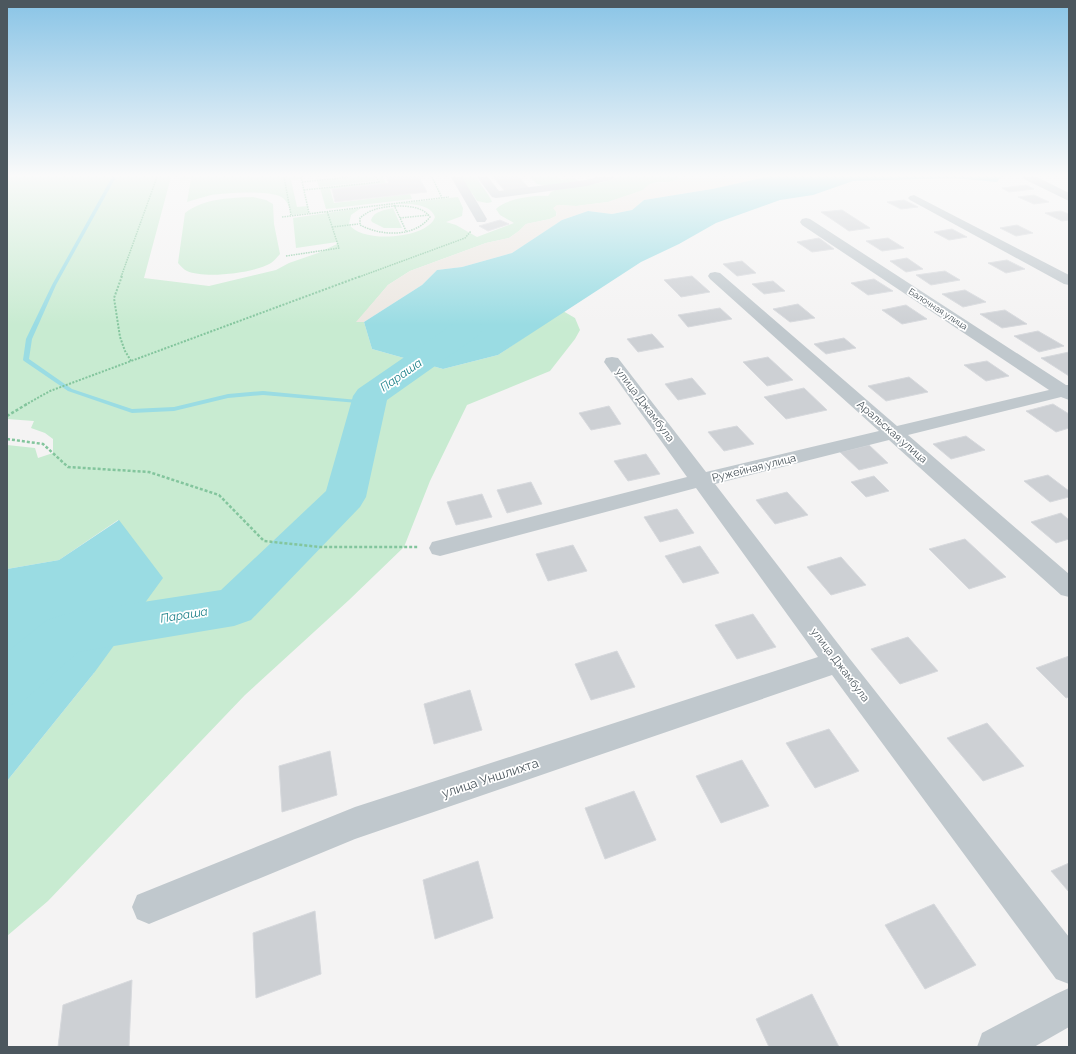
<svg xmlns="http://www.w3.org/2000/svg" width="1076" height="1054" font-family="Raleway,sans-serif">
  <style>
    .green { fill: #c8ebd1 }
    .sand { fill: #ece7e1 }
    .water { fill: #9adce3 }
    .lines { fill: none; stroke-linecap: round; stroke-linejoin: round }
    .stream { fill: #9adce3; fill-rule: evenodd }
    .river { fill: #9adce3; fill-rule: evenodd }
    .building { fill: #cdd0d4; stroke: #d7d9dd }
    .path-far2 { stroke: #83c59d; stroke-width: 1.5; stroke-dasharray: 1.5 1; stroke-linecap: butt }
    .path-far1 { stroke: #83c59d; stroke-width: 2; stroke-dasharray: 2 1.5; stroke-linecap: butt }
    .path { stroke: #83c59d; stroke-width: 2.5; stroke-dasharray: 3 2; stroke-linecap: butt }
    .minor { fill: #c0c8cd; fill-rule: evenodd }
    .labels { text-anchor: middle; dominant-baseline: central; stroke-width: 3.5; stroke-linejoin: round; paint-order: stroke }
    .far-street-label { font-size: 9px; fill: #4c575e; stroke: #fff }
    .street-label { font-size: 11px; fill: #4c575e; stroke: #fff }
    .water-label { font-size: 12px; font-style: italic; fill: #1d8089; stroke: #fff }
    .near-street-label { font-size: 13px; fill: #4c575e; stroke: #fff }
  </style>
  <rect width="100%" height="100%" fill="#f4f3f3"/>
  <g class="green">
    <path d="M7 177H171L144 278 209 286 276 270 289 263 318 253 337 244V242L296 248 293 218 361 208 351 215 349 224C360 244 428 239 435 217 430 203 409 204 397 204L458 197 463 208 462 216 446 222 456 225 477 237 514 223 500 215 496 209C505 199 535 195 548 196L551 192 555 190 600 183 618 177H680L674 182H657L650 184 644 190 608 202 576 206 557 205 556 216 550 219 526 224 519 231 509 238 486 243 410 271 388 285 357 322H364L372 349 443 369 498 355 563 311 575 318 580 330 575 339 550 371 467 405 430 481 404 547 349 600 245 695 48 901 7 936V781L94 673 118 520 59 560 7 569V445L35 448 38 458 53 453V439L45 433 31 428 34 421 7 419Z"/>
    <path d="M180 177H301V179L291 180 297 207 307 206 309 213 291 215C290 209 289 204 284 199 275 189 224 193 211 195 203 197 194 200 187 202L191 179 180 180Z"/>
    <path d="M356 177H374L376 181 319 187 317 181Z"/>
    <path d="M378 177H383L386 183 330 189 334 203 410 194 412 199 326 209 320 188 380 182Z"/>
    <path d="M460 177H476C480 184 491 197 492 202L487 203 477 201 472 193 469 192Z"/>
    <path d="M530 177H559L561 180 574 178 579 181 546 186 537 184Z"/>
    <path d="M253 197 266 200 273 204 274 224 280 254C277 257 274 261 271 263 255 273 205 279 187 271 184 270 181 266 178 263L185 213C205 198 230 198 253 197Z"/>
    <path d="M393 208 402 228H384L372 222 371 220C374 211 385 210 393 208Z"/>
  </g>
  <path class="sand" d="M680 177H766L712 189 644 200 632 210 612 214 588 211 562 220 512 253 462 267 437 270 422 285 364 322H356L388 285 410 271 486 243 509 238 519 231 526 224 550 219 556 216 557 213 553 208 557 205 576 206 608 202 643 190C653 177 670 187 680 177Z"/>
  <g class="water">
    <path d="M766 177H1001L997 182 953 178 853 181 813 195 780 200 716 223 679 244 641 262 498 355 443 369 372 349 364 322 422 285 437 270 462 267 512 253 562 220 588 211 612 214 632 210 644 200 712 189Z"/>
    <path d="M119 520 163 578 94 673 7 781V569L59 560Z"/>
  </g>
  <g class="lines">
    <path class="stream" d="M112 177H116L56 285 32 339 29 359 72 389 132 409 174 407 228 394 263 391 368 401 370 402V404L263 395 228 398 174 411 132 413 68 391 24 361 23 360 26 339 52 285Z"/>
    <path class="river" d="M468 319 479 321 483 328 479 335 387 400 366 497 360 507 251 620 234 626 78 652 26 699 7 706V652L47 620 65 614 221 590 326 491 353 396 358 389 457 321Z"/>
  </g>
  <g class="building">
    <path d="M386 177H419L427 192 335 202 332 189 389 183Z"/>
    <path d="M493 177H519L529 188 505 191Z"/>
    <path d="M1026 185 1034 189 1009 192 1002 188Z"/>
    <path d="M1034 195 1049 202 1034 204 1018 197Z"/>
    <path d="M904 200 918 207 901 209 887 202Z"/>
    <path d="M842 210 870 228 849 231 821 212Z"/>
    <path d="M1061 211 1069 214V220L1062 221 1045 213Z"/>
    <path d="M500 220 509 224 488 231 479 226Z"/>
    <path d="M1017 225 1033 233 1016 236 1000 228Z"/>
    <path d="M952 229 967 237 949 240 934 232Z"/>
    <path d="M819 238 834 249 812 252 797 242Z"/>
    <path d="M888 238 904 248 882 251 866 241Z"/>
    <path d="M907 258 923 269 906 272 890 261Z"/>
    <path d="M1007 260 1025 269 1006 273 988 263Z"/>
    <path d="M742 261 756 273 737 276 723 264Z"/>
    <path d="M945 271 960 280 931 285 916 275Z"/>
    <path d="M692 276 710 292 681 297 664 280Z"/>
    <path d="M874 279 893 291 868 295 851 283Z"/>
    <path d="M773 281 785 291 764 294 752 284Z"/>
    <path d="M965 290 986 302 963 307 942 294Z"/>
    <path d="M798 304 815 318 790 322 773 309Z"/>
    <path d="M906 305 927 319 902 324 882 310Z"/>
    <path d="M720 308 732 319 688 327 678 315Z"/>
    <path d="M1005 310 1027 324 1002 328 980 314Z"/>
    <path d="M1038 331 1064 346 1039 352 1014 336Z"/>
    <path d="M652 334 664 347 638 352 627 339Z"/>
    <path d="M844 338 856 348 826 354 814 344Z"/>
    <path d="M1069 352V376L1041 358Z"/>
    <path d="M768 357 793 380 767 386 743 362Z"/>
    <path d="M987 361 1009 376 986 381 964 365Z"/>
    <path d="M909 377 928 392 886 401 868 386Z"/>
    <path d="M692 378 706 394 678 400 665 384Z"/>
    <path d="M804 388 827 410 786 419 764 397Z"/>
    <path d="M1053 404 1069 414V428L1056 432 1026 411Z"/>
    <path d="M609 406 621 424 591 430 579 413Z"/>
    <path d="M737 426 754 444 724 451 708 432Z"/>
    <path d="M966 436 985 450 951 459 933 444Z"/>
    <path d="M869 445 888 463 859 470 840 452Z"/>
    <path d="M646 454 660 474 628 481 614 461Z"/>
    <path d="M1048 475 1069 491V497L1050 502 1024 481Z"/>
    <path d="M874 476 889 491 866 497 851 482Z"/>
    <path d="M531 482 542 504 507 513 497 490Z"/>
    <path d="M787 492 808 515 775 524 756 500Z"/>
    <path d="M482 494 492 517 456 525 447 502Z"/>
    <path d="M677 509 694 533 660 542 644 517Z"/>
    <path d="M1061 513 1069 520V539L1056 543 1031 522Z"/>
    <path d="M965 539 1006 577 969 589 929 549Z"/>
    <path d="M573 545 587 571 548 581 536 554Z"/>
    <path d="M700 546 719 573 683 583 665 556Z"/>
    <path d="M841 557 866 585 831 595 807 567Z"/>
    <path d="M753 614 776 647 737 659 715 625Z"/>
    <path d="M908 637 938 671 900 684 871 649Z"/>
    <path d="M617 651 635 687 591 700 575 664Z"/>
    <path d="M1069 656V697L1066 698 1036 668Z"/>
    <path d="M470 690 482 730 434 744 424 704Z"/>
    <path d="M987 723 1024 766 983 781 947 738Z"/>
    <path d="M829 729 859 771 815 788 786 743Z"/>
    <path d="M330 751 337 795 282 812 279 766Z"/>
    <path d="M742 760 769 806 721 823 696 776Z"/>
    <path d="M634 791 656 840 605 859 585 808Z"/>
    <path d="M478 861 493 918 435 939 423 880Z"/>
    <path d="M1069 863V892L1051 871Z"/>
    <path d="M934 904 976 965 925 989 885 925Z"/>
    <path d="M315 911 321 974 256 998 253 933Z"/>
    <path d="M132 980 129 1047H58L63 1005Z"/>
    <path d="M812 994 839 1047H769L756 1019Z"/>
  </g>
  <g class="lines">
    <g class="path-far2">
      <path d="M284 177 291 215"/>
      <path d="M301 177 309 213"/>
      <path d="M432 177 442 198"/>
      <path d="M302 182 350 177"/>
      <path d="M304 190 379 182 376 177"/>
      <path d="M394 205 406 231"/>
      <path d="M395 206C407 206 422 206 430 217 414 238 381 236 360 225V218C370 209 382 207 395 206Z"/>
      <path d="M282 217 449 197"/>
      <path d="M400 218 429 215"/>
      <path d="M332 227 358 224"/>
      <path d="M286 256 339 248 327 211"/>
      <path d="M121 277 157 177"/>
      <path d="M359 277 465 238 471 231"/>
    </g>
    <g class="path-far1">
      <path d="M122 276 114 298 120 337 125 351 131 361"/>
      <path d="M25 405 50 391 361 276"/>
    </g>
    <g class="path">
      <path d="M7 416 27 404"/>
      <path d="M7 439 43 444 68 467 149 472 219 495 264 541 320 547H418"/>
    </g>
    <g class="minor">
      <path d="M451 177H462L487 219 485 222H477Z"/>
      <path d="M477 177H488L499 191 586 180 596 177H614L613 179 587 186 496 198 492 197Z"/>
      <path d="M1023 177H1037L1069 193V201L1024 179Z"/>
      <path d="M914 195 1069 275V285L1064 284 910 200 908 198 910 196Z"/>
      <path d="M806 218 810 219 1066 385H1069V400L1061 397 908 435 1069 574V597L1061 595 889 440 715 484 846 654 1069 937V984L1056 979 832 675 355 839 149 924 137 919 132 907 137 895 355 807 818 657 696 488 440 556 432 554 429 548 432 542 440 540 687 477 604 362 606 358 612 357 618 358 706 472 879 431 710 279 708 276 710 273 715 272 720 273 897 426 1049 390 802 225 800 222 802 219Z"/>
      <path d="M1069 988V1027L1034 1047H977L982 1033 1056 994Z"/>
    </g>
  </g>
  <linearGradient id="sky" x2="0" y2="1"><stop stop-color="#89c4e6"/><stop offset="0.54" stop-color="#fafafa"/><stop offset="1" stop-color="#fafafa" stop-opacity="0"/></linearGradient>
  <rect width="1076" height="325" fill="url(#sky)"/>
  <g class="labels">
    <g class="far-street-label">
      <text transform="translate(938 309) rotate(33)">Балочная улица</text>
    </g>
    <g class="street-label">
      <text transform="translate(645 405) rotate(53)">улица Джамбула</text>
      <text transform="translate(892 432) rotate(41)">Аральская улица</text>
      <text transform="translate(754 468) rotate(-14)">Ружейная улица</text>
      <text transform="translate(840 665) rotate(53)">улица Джамбула</text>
    </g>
    <g class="water-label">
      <text transform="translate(401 375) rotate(-35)">Параша</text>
      <text transform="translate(184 615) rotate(-9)">Параша</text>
    </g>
    <g class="near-street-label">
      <text transform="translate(490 778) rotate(-18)">улица Уншлихта</text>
    </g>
  </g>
  <rect width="1076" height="1054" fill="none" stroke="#4c575e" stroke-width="16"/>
</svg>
